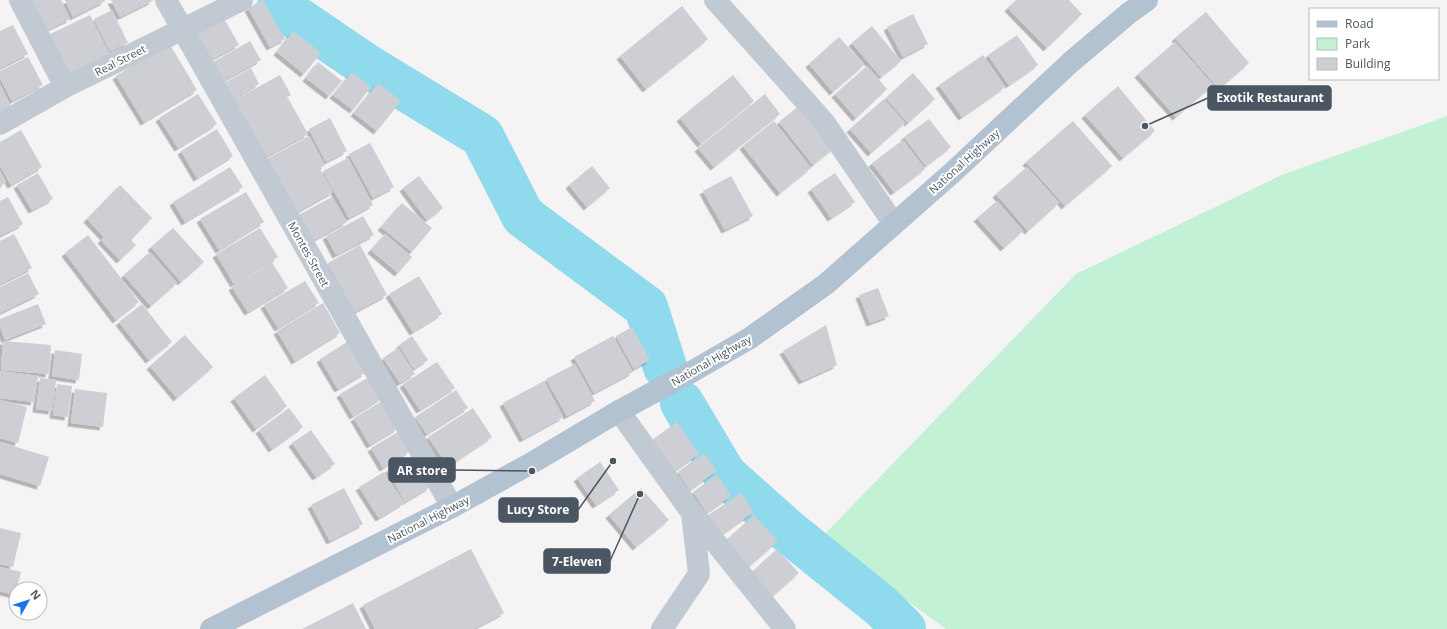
<svg xmlns="http://www.w3.org/2000/svg" width="1447" height="629" font-family="'Open Sans',sans-serif">
  <style>
    .green { fill: #c3f1d5 }
    .lines { fill: none; stroke-linecap: round; stroke-linejoin: round }
    .river { stroke: #90daee; stroke-width: 44 }
    .building { fill: #cdcfd5; filter: url(#shadow) }
    .minor { stroke: #c1cad2; stroke-width: 22 }
    .tertiary { stroke: #c1cad2; stroke-width: 22 }
    .primary { stroke: #b3c2d1; stroke-width: 22 }
    .labels { text-anchor: middle; dominant-baseline: central; stroke-width: 4; stroke-linejoin: round; paint-order: stroke }
    .street-label { font-size: 11px; fill: #4a5661; stroke: #fff }
    .leader { fill: none; stroke: #4a5661; stroke-width: 1.5 }
    .callout-dot { fill: #4a5661; stroke: #fff; stroke-width: 1.5 }
    .callout { fill: #4a5661; stroke: #4a5661; stroke-width: 1.5 }
    .callout-label { font-size: 12px; text-anchor: middle; font-weight: bold; fill: #fff }
  </style>
  <defs>
    <filter id="shadow"><feDropShadow dx="-3.5" dy="3.5" stdDeviation="0" flood-color="#0004"/></filter>
  </defs>
  <rect width="100%" height="100%" fill="#f5f3f3"/>
  <path class="green" d="M1447 116V629H946L821 538 1076 274 1284 174Z"/>
  <g class="lines">
    <g class="river">
      <path d="M279 6 364 64 482 136 523 216 646 307 665 367"/>
      <path d="M682 403 725 475 789 532 881 606 904 629"/>
    </g>
  </g>
  <g class="building">
    <path d="M31 0H61L70 19 45 31Z"/>
    <path d="M65 0H105V1L73 17Z"/>
    <path d="M111 0H154L120 17Z"/>
    <path d="M263 0 285 39 270 47 248 8Z"/>
    <path d="M1016 0H1069L1082 14 1047 48 1008 8Z"/>
    <path d="M682 6 708 39 646 89 620 56Z"/>
    <path d="M112 10 128 43 110 51 94 19Z"/>
    <path d="M1206 12 1249 63 1219 89 1175 38Z"/>
    <path d="M221 13 239 45 203 64 185 32Z"/>
    <path d="M913 14 928 44 903 57 887 27Z"/>
    <path d="M90 15 109 53 65 75 46 36Z"/>
    <path d="M13 25 28 54 0 68V31Z"/>
    <path d="M872 26 901 61 881 77 852 43Z"/>
    <path d="M293 31 321 53 304 74 277 52Z"/>
    <path d="M1017 35 1038 65 1009 85 988 55Z"/>
    <path d="M839 37 864 65 833 92 809 64Z"/>
    <path d="M250 41 261 60 216 85 206 66Z"/>
    <path d="M1175 42 1213 85 1176 117 1138 74Z"/>
    <path d="M169 43 197 90 144 122 116 76Z"/>
    <path d="M983 55 1005 87 962 117 939 85Z"/>
    <path d="M28 57 43 85 12 101 0 78V71Z"/>
    <path d="M318 62 342 81 329 96 306 78Z"/>
    <path d="M867 66 887 89 856 118 835 94Z"/>
    <path d="M251 68 259 84 228 102 219 86Z"/>
    <path d="M352 72 371 87 353 110 333 95Z"/>
    <path d="M913 73 935 99 908 123 886 98Z"/>
    <path d="M280 75 291 95 238 124 227 104Z"/>
    <path d="M733 75 754 101 701 144 680 118Z"/>
    <path d="M378 83 401 101 377 131 354 113Z"/>
    <path d="M0 84 11 107 0 113Z"/>
    <path d="M1118 86 1155 131 1123 158 1085 115Z"/>
    <path d="M198 94 217 124 178 148 159 118Z"/>
    <path d="M765 94 780 114 714 167 698 148Z"/>
    <path d="M288 98 308 134 260 160 240 124Z"/>
    <path d="M884 99 905 123 871 153 850 129Z"/>
    <path d="M800 105 834 148 813 165 779 122Z"/>
    <path d="M330 118 347 151 326 162 309 129Z"/>
    <path d="M929 119 951 147 926 166 904 137Z"/>
    <path d="M774 121 811 168 780 193 743 146Z"/>
    <path d="M1073 121 1112 166 1065 206 1026 162Z"/>
    <path d="M217 129 233 156 197 178 181 151Z"/>
    <path d="M21 130 42 167 11 185 0 166V142Z"/>
    <path d="M309 136 325 165 277 191 261 162Z"/>
    <path d="M903 140 925 169 894 192 872 163Z"/>
    <path d="M370 143 394 187 373 198 349 154Z"/>
    <path d="M348 158 373 205 349 218 323 171Z"/>
    <path d="M592 166 610 188 587 207 569 185Z"/>
    <path d="M230 167 243 187 185 222 173 202Z"/>
    <path d="M1027 167 1059 203 1028 231 996 194Z"/>
    <path d="M320 169 333 192 290 216 277 193Z"/>
    <path d="M0 171 6 182 0 186Z"/>
    <path d="M38 173 53 199 32 210 17 185Z"/>
    <path d="M835 173 855 202 831 218 811 189Z"/>
    <path d="M419 176 443 208 427 220 403 188Z"/>
    <path d="M731 176 753 216 725 230 703 191Z"/>
    <path d="M120 185 152 218 131 240 136 245 120 260 101 240 104 237 87 219Z"/>
    <path d="M246 192 264 222 219 250 200 219Z"/>
    <path d="M8 197 23 224 0 236V201Z"/>
    <path d="M332 197 347 222 305 245 291 219Z"/>
    <path d="M997 201 1023 231 1004 248 977 218Z"/>
    <path d="M402 203 432 228 412 252 381 227Z"/>
    <path d="M363 216 374 235 336 255 326 236Z"/>
    <path d="M173 228 204 262 181 282 151 247Z"/>
    <path d="M260 228 278 257 234 284 216 254Z"/>
    <path d="M14 234 32 268 0 284V241Z"/>
    <path d="M385 234 412 257 398 273 371 250Z"/>
    <path d="M88 235 139 302 116 320 65 253Z"/>
    <path d="M360 245 387 295 355 312 328 263Z"/>
    <path d="M150 252 177 283 151 306 124 275Z"/>
    <path d="M272 262 288 288 248 312 232 287Z"/>
    <path d="M28 273 39 294 0 313V287Z"/>
    <path d="M419 276 442 314 413 332 389 294Z"/>
    <path d="M305 281 319 303 278 328 264 305Z"/>
    <path d="M878 288 889 316 870 323 859 295Z"/>
    <path d="M323 303 340 333 295 361 277 331Z"/>
    <path d="M38 304 46 324 5 340 0 326V319Z"/>
    <path d="M142 304 172 342 149 360 119 322Z"/>
    <path d="M826 325 837 365 802 381 783 351Z"/>
    <path d="M632 327 650 360 634 369 616 336Z"/>
    <path d="M185 335 213 367 177 398 150 366Z"/>
    <path d="M412 336 428 360 414 369 399 345Z"/>
    <path d="M613 336 633 372 594 393 574 357Z"/>
    <path d="M3 341 51 345 49 374 1 370Z"/>
    <path d="M347 342 365 373 338 389 320 359Z"/>
    <path d="M398 348 415 374 400 383 383 358Z"/>
    <path d="M55 350 82 354 79 380 52 376Z"/>
    <path d="M437 362 455 388 420 410 403 384Z"/>
    <path d="M575 364 595 401 567 416 546 379Z"/>
    <path d="M0 371 38 376 34 402 0 398Z"/>
    <path d="M265 375 287 406 256 429 234 398Z"/>
    <path d="M369 377 382 398 353 416 340 394Z"/>
    <path d="M40 378 56 380 52 411 36 409Z"/>
    <path d="M544 381 563 417 523 439 503 403Z"/>
    <path d="M57 384 72 386 68 417 53 415Z"/>
    <path d="M75 389 107 393 103 427 71 423Z"/>
    <path d="M456 390 468 408 427 434 415 417Z"/>
    <path d="M0 400 27 407 18 443 0 438Z"/>
    <path d="M382 401 398 428 370 445 354 418Z"/>
    <path d="M289 408 303 427 272 449 259 430Z"/>
    <path d="M473 408 492 437 448 466 428 437Z"/>
    <path d="M677 422 699 454 674 472 652 440Z"/>
    <path d="M311 430 335 464 316 477 292 443Z"/>
    <path d="M398 432 410 451 383 468 371 448Z"/>
    <path d="M0 442 49 457 40 486 0 474Z"/>
    <path d="M704 453 717 471 690 490 678 472Z"/>
    <path d="M412 456 430 487 405 502 387 470Z"/>
    <path d="M600 462 619 490 596 505 577 478Z"/>
    <path d="M384 472 404 503 379 518 359 487Z"/>
    <path d="M717 475 731 496 707 513 693 492Z"/>
    <path d="M344 488 363 524 330 541 311 505Z"/>
    <path d="M641 488 669 520 636 547 609 515Z"/>
    <path d="M741 493 754 512 721 535 707 516Z"/>
    <path d="M754 515 778 541 748 568 724 542Z"/>
    <path d="M0 528 21 533 13 567 0 564Z"/>
    <path d="M471 549 504 613 473 629H375L363 605Z"/>
    <path d="M777 549 799 573 773 596 752 572Z"/>
    <path d="M0 567 21 572 15 595 0 591Z"/>
    <path d="M353 603 366 629H302Z"/>
  </g>
  <g class="lines">
    <g class="minor">
      <path d="M20 0 65 87"/>
      <path d="M166 0 452 507"/>
      <path d="M715 0 824 122 894 224"/>
      <path d="M692 513 785 629"/>
    </g>
    <g class="tertiary">
      <path d="M0 124 65 87 242 0"/>
      <path d="M619 411 692 513 699 574 662 629"/>
    </g>
    <path class="primary" d="M211 629 452 507 535 461 619 411 693 371 750 338 826 284 953 172 1071 62 1129 13 1147 0"/>
  </g>
  <g class="labels">
    <g class="street-label">
      <text transform="translate(120 60) rotate(-27)">Real Street</text>
      <text transform="translate(964 161) rotate(-42)">National Highway</text>
      <text transform="translate(309 254) rotate(61)">Montes Street</text>
      <text transform="translate(711 360) rotate(-30)">National Highway</text>
      <text transform="translate(428 519) rotate(-27)">National Highway</text>
    </g>
  </g>
  <path class="leader" d="M1145 126L1208 98M532 471L455 470M613 461L578 510M640 494L610 561"/>
  <g class="callout-dot">
    <circle cx="1145" cy="126" r="4"/>
    <circle cx="532" cy="471" r="4"/>
    <circle cx="613" cy="461" r="4"/>
    <circle cx="640" cy="494" r="4"/>
  </g>
  <g class="callout">
    <rect x="1208" y="86" width="123" height="24" rx="4"/>
    <rect x="389" y="458" width="66" height="24" rx="4"/>
    <rect x="499" y="498" width="79" height="24" rx="4"/>
    <rect x="544" y="549" width="66" height="24" rx="4"/>
  </g>
  <g class="callout-label">
    <text x="1270" y="102">Exotik Restaurant</text>
    <text x="422" y="475">AR store</text>
    <text x="538" y="514">Lucy Store</text>
    <text x="577" y="566">7-Eleven</text>
  </g>
  <rect x="1309" y="8" width="130" height="72" fill="#ffffff" stroke="#b7bbc0"/>
  <rect x="1317" y="21" width="20" height="6" fill="#b3c2d1" stroke="#b7bbc0"/>
  <text x="1345" y="28" font-size="12" fill="#4a5661">Road</text>
  <rect x="1317" y="38" width="20" height="12" fill="#c3f1d5" stroke="#b7bbc0"/>
  <text x="1345" y="48" font-size="12" fill="#4a5661">Park</text>
  <rect x="1317" y="58" width="20" height="12" fill="#cdcfd5" stroke="#b7bbc0"/>
  <text x="1345" y="68" font-size="12" fill="#4a5661">Building</text>
  <g transform="translate(28 601) rotate(51)"><circle r="19" fill="#ffffff" stroke="#b7bbc0"/>
  <path d="M0-3L7 15L0 10L-7 15Z" fill="#1a73e8"/>
  <text y="-6" font-size="11" font-weight="bold" text-anchor="middle" fill="#4a5661">N</text>
  </g>
</svg>
